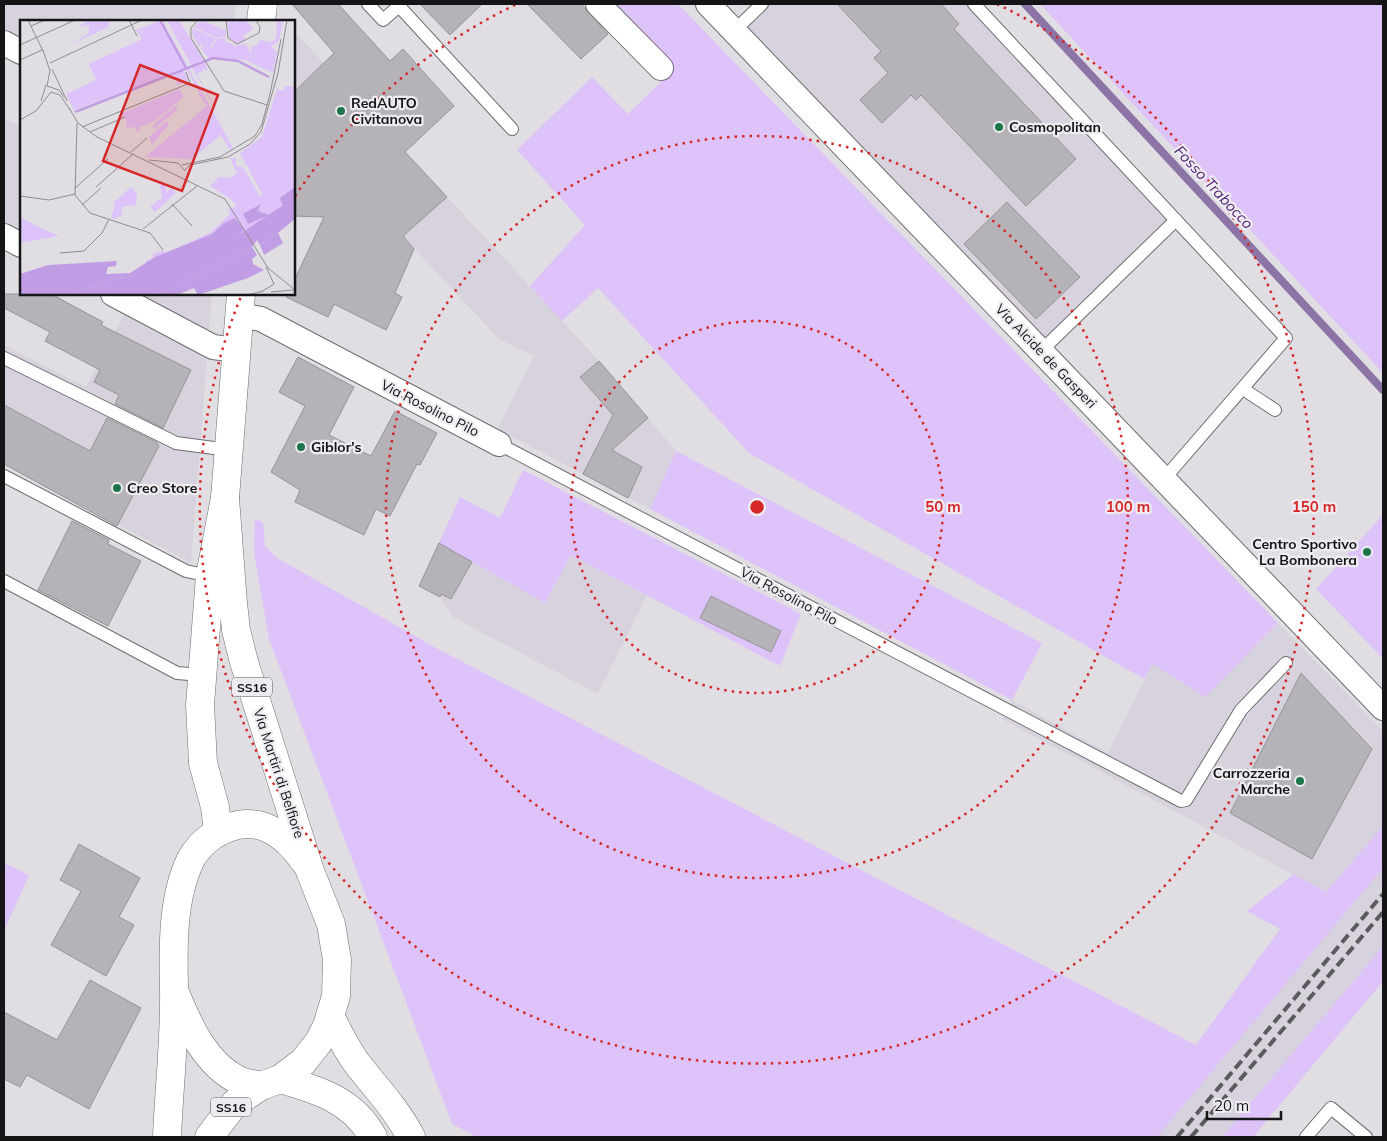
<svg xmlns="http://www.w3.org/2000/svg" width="1387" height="1141" font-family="Mulish,sans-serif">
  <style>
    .built { fill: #d7d2dd }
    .green { fill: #dec3fa }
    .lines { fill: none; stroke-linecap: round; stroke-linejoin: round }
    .stream { stroke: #8d74a6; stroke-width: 8 }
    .building { fill: #b5b3b7; stroke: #959498 }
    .lane-casing { stroke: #6e6d70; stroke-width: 14 }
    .street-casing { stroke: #6e6d70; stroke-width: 26 }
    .secondary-casing { stroke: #6e6d70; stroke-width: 29 }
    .primary-casing { stroke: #6e6d70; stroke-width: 29 }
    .lane { stroke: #fff; stroke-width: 12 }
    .street { stroke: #fff; stroke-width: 24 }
    .secondary { stroke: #fff; stroke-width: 28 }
    .primary { stroke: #fff; stroke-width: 28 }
    .rail { stroke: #5b5a5d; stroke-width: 4; stroke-dasharray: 10 5; stroke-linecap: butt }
    .ring { fill: none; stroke: #d62828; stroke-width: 2.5; stroke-dasharray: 2.5 5 }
    .poi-dot { fill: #1c7549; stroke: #eeecf0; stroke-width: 2 }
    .labels { text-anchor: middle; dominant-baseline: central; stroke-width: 4.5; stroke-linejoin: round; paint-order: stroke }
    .shield { fill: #eeecf0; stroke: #565557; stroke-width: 1 }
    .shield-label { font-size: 12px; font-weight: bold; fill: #151416 }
    .poi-label { font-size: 14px; font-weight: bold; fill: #151416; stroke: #eeecf0; text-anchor: start }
    .street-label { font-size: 14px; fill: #151416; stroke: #eeecf0 }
    .water-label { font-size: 15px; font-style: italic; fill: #502174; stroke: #eeecf0 }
    .inset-river { fill: none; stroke: #c09de4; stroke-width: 2.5 }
    .inset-road { fill: none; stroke: #8f8d91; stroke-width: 1 }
    .view { fill: #d62828; fill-opacity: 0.15; stroke: #d62828; stroke-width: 2.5 }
    .inset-edge { fill: none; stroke: #151416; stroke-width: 2.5 }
    .centre { fill: #d62828; stroke: #eeecf0; stroke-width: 2.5 }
    .ring-label { font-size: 15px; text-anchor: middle; font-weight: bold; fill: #d62828; stroke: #eeecf0; stroke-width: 4.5; stroke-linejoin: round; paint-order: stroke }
  </style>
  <rect width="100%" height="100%" fill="#e0dee3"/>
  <g class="built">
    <path d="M4 4H235L234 21H21V52L4 43Z"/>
    <path d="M762 4H974L1176 220 1041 351 734 31Z"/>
    <path d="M294 31 599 361 676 451 650 509 497 429 534 356 499 339 294 120Z"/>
    <path d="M4 118 21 127V245L4 236Z"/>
    <path d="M113 294H212L191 563 4 464V345L86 387 130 303Z"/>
    <path d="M439 543 545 603 571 555 647 596 598 694 453 617 440 597 419 586Z"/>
    <path d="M1278 623 1383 731V981L1253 1137H1117L1326 892 1002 719 1012 700 1108 753 1153 663 1205 697Z"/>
  </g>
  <g class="green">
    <path d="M621 4H678L1278 623 1205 697 1153 664 1144 679 749 453 598 288 562 321 530 286 585 225 517 150 592 77 628 114 674 69 616 8Z"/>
    <path d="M1040 4H1383V373Z"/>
    <path d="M676 451 1042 643 1012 700 650 509Z"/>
    <path d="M523 470 801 614 780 666 571 555 545 603 439 543 460 497 500 518Z"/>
    <path d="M1383 515V659L1316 589Z"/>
    <path d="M255 518 263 523 265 546 277 558 438 649 1196 1045 1280 929 1247 911 1294 874 1326 892 1383 826V868L1157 1137H477L452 1124 269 639 254 552Z"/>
    <path d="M4 863 29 875 5 929 4 928Z"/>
    <path d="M1383 946V981L1253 1137H1222Z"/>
  </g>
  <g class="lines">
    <path class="stream" d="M1025 4 1383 390"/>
  </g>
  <g class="building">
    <path d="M292 4H338L390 61 403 49 454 106 405 152 447 197 403 236 414 249 395 293 402 297 386 330 334 304 328 317 286 297 288 294H294V281L324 217 294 216V92L334 53Z"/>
    <path d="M420 4H482L450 35Z"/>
    <path d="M527 4H581L608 34 581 59Z"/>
    <path d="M837 4H941L959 24 954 29 1076 159 1026 206 921 95 916 100 911 95 882 123 860 100 888 73 874 58 881 51Z"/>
    <path d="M1007 202 1080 277 1036 319 964 244Z"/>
    <path d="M4 294H51L103 322 101 325 191 370 163 428 115 404 119 395 94 382 100 370 45 341 50 332 4 308Z"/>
    <path d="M298 357 354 387 329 435 371 456 395 411 437 433 420 465 417 464 390 516 376 509 364 535 295 502 300 490 271 472 305 406 279 392Z"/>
    <path d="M599 361 648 418 612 450 642 467 628 498 583 474 613 415 580 377Z"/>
    <path d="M4 405 90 451 107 418 156 442 159 446 117 526 4 464Z"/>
    <path d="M72 521 109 540 108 544 141 561 108 626 38 590Z"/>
    <path d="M439 543 472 562 451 599 441 594 440 597 419 586Z"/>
    <path d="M711 596 781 631 771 652 700 618Z"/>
    <path d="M1301 673 1372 749 1312 859 1230 813Z"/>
    <path d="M79 844 140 878 119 917 134 925 106 976 51 945 81 891 60 880Z"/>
    <path d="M90 980 141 1008 89 1109 27 1075 20 1087 4 1079V1012L57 1040Z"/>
  </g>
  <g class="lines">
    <defs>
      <g id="lane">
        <path d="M368 4 383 20 399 6"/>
        <path d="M397 4 512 129"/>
        <path d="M974 4 1286 338 1164 479"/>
        <path d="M734 31 762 4"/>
        <path d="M1041 351 1176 220"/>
        <path d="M4 358 176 443 229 450"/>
        <path d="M1243 389 1275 410"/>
        <path d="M499 444 1181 801 1186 800 1241 710 1286 663"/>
        <path d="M4 476 186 571 210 576"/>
        <path d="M4 581 177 673 202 675"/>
        <path d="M1306 1137 1331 1108 1366 1137"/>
      </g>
      <g id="street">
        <path d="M598 4 661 68"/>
        <path d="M708 4 1383 708"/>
        <path d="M4 43 21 52"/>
        <path d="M4 236 21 245"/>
        <path d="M113 294 213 347 237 350"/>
        <path d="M239 315 261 319 499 444"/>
      </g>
      <g id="secondary">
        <path d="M330 1016C339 1033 347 1051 359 1066 378 1090 397 1110 411 1137"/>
        <path d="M280 1079C318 1090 353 1100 373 1137"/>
      </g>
      <g id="primary">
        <path d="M261 21 263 4"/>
        <path d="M218 831 215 807 203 763 200 705 210 576 225 498 241 294"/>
        <path d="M176 995C189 1027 206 1064 238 1080 245 1083 254 1084 261 1086"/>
        <path d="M167 1137C169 1088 175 1038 174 989 173 948 172 897 191 859 201 841 219 829 238 825 267 819 289 840 304 861"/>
        <path d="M209 1137 235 1103 261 1086 280 1079 303 1062 318 1043 327 1026 336 996 337 960 331 924 310 871 244 662 236 630 233 603 225 498"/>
      </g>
    </defs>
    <use href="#lane" class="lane-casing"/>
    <use href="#street" class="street-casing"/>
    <use href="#secondary" class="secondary-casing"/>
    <use href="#primary" class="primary-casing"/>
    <use href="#lane" class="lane"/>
    <use href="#street" class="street"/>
    <use href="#secondary" class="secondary"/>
    <use href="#primary" class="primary"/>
    <g class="rail">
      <path d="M1177 1137 1383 894"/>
      <path d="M1191 1137 1383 912"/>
    </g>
  </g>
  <g class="ring">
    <circle cx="757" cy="507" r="186"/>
    <circle cx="757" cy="507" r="371"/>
    <path d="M295 196A557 557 0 0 1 517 4M997 4A557 557 0 1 1 242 294"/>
  </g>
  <g class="poi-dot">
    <circle cx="341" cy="111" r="5"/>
    <circle cx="999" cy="127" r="5"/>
    <circle cx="301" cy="447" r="5"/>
    <circle cx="117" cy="488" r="5"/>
    <circle cx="1367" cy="552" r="5"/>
    <circle cx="1300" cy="781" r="5"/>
  </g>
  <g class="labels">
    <g class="shield">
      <rect x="232" y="677.5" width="40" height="19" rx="4"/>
      <rect x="211" y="1097.5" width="40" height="19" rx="4"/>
    </g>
    <g class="shield-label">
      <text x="252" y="687">SS16</text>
      <text x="231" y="1107">SS16</text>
    </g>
    <g class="poi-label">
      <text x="351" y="103">RedAUTO<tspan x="351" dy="16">Civitanova</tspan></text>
      <text x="1009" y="127">Cosmopolitan</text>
      <text x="311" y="447">Giblor's</text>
      <text x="127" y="488">Creo Store</text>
      <text x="1357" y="544" text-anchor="end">Centro Sportivo<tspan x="1357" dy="16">La Bombonera</tspan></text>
      <text x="1290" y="773" text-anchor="end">Carrozzeria<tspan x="1290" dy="16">Marche</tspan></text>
    </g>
    <g class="street-label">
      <text transform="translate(1046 356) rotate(46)">Via Alcide de Gasperi</text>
      <text transform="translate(430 408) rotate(27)">Via Rosolino Pilo</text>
      <text transform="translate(789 596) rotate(28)">Via Rosolino Pilo</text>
      <text transform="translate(279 773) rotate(72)">Via Martiri di Belfiore</text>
    </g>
    <g class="water-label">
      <text transform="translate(1214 187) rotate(47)">Fosso Trabocco</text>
    </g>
  </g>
  <g transform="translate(20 20)">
    <rect width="275" height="275" fill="#e0dee3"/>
    <path d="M67 0H89V7L49 25 69 13V5L59 7ZM142 0 213 128 210 130 201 115 172 139 125 137 187 86 181 77 179 79V72L166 48 54 90 46 74 76 60 69 44 122 19 116 10ZM147 0H159L184 40 171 45ZM181 0 206 10V16L196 18 174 7ZM207 0H227L233 9 223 16 226 21 215 23 209 17ZM257 0H263L259 21 251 26 257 32 253 53 225 40 188 38 181 28H185L181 26 183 21 179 27 172 14 173 8 196 19 191 24 190 29 197 19 206 17 205 22 215 25 214 32 216 25 226 24 231 34V27L237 25 240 20 251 22 256 18ZM185 41 188 51 185 49 177 54 216 127 172 47ZM163 50 170 60 158 65 153 54ZM265 66 275 67V177L217 216 129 249 125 241 134 238 132 234 143 230 146 233 190 213 210 194 208 190 216 186 212 180 190 166 199 157 208 158 217 154 210 138H216V146L223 147 239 175 243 176 220 133 242 117 257 69 263 71ZM160 69 163 76 160 80 134 101 119 107 120 110 117 112 114 106 107 109 105 96 100 98 98 95ZM155 86 158 89 135 109 132 106ZM146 102 149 104 132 125 129 117ZM144 162 147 172 151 168 156 173 135 192 130 187 142 177 140 166ZM111 167 117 174 116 185 102 187V194L96 199 91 198 95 185 93 183ZM0 197 23 209 39 216 0 223Z" fill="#dec3fa"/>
    <path d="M275 167V177L263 186 260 178ZM241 184 238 191 249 195 228 204 223 194ZM215 198 224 210 217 216 117 256 96 258 48 275H0V254L28 245 97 241 96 246 88 247 86 254 110 253 135 237 192 214 204 203ZM258 213 263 223 244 235 240 225ZM232 227 237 235 232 239 233 244 244 250 228 258 178 275 174 268 157 275H127L152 269Z" fill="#c09de4"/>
    <path d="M275 177V199L258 213 240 225 237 220 232 227 152 269 127 275H48L96 258 117 256 139 243 217 216Z" fill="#c09de4"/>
    <path class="inset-river" d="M140 0 166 48M55 92 193 38 218 41 249 57M0 259 36 248 45 254 57 250 98 258"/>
    <path class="inset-road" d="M8 0 23 31M109 0 117 16M178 0 171 8V18L204 71 247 85M206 0 208 18 217 24 239 13 240 7 236 0M11 6 25 0M0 25 55 0M23 30 30 51 27 66 39 70 44 77M0 40 22 30M30 43 122 0M32 49 47 81M21 81 26 65M49 88 58 103 77 117 205 179 248 248 275 270M0 100 16 91 31 72 40 75 50 90M57 103 55 175 70 193 130 213 143 230M62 107 170 63 166 52M70 112 105 97M111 132 127 118M129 140 158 143 165 151M162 145 200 137 235 116 242 104 250 74 261 19M165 150 170 145 208 137 230 124 241 112 258 53 267 0M76 167 113 134M55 168 88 139M0 176 29 180 55 174M152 184 172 206M62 185 81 168M123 209 177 166M40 233 64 231 82 213 89 199M241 272 254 264 246 247M251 272 273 270M227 275 243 271"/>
    <path class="view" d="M120 45 198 75 162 171 83 141Z"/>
    <rect width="275" height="275" class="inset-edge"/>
  </g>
  <circle cx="757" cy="507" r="8" class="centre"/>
  <g class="ring-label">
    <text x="943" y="512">50 m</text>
    <text x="1128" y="512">100 m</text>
    <text x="1314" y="512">150 m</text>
  </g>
  <rect width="1387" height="1141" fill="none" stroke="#151416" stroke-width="10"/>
  <path d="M1207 1111v8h74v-8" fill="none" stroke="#151416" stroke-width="2.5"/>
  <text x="1214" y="1111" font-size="15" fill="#151416" stroke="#eeecf0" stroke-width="4" paint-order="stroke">20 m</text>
</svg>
